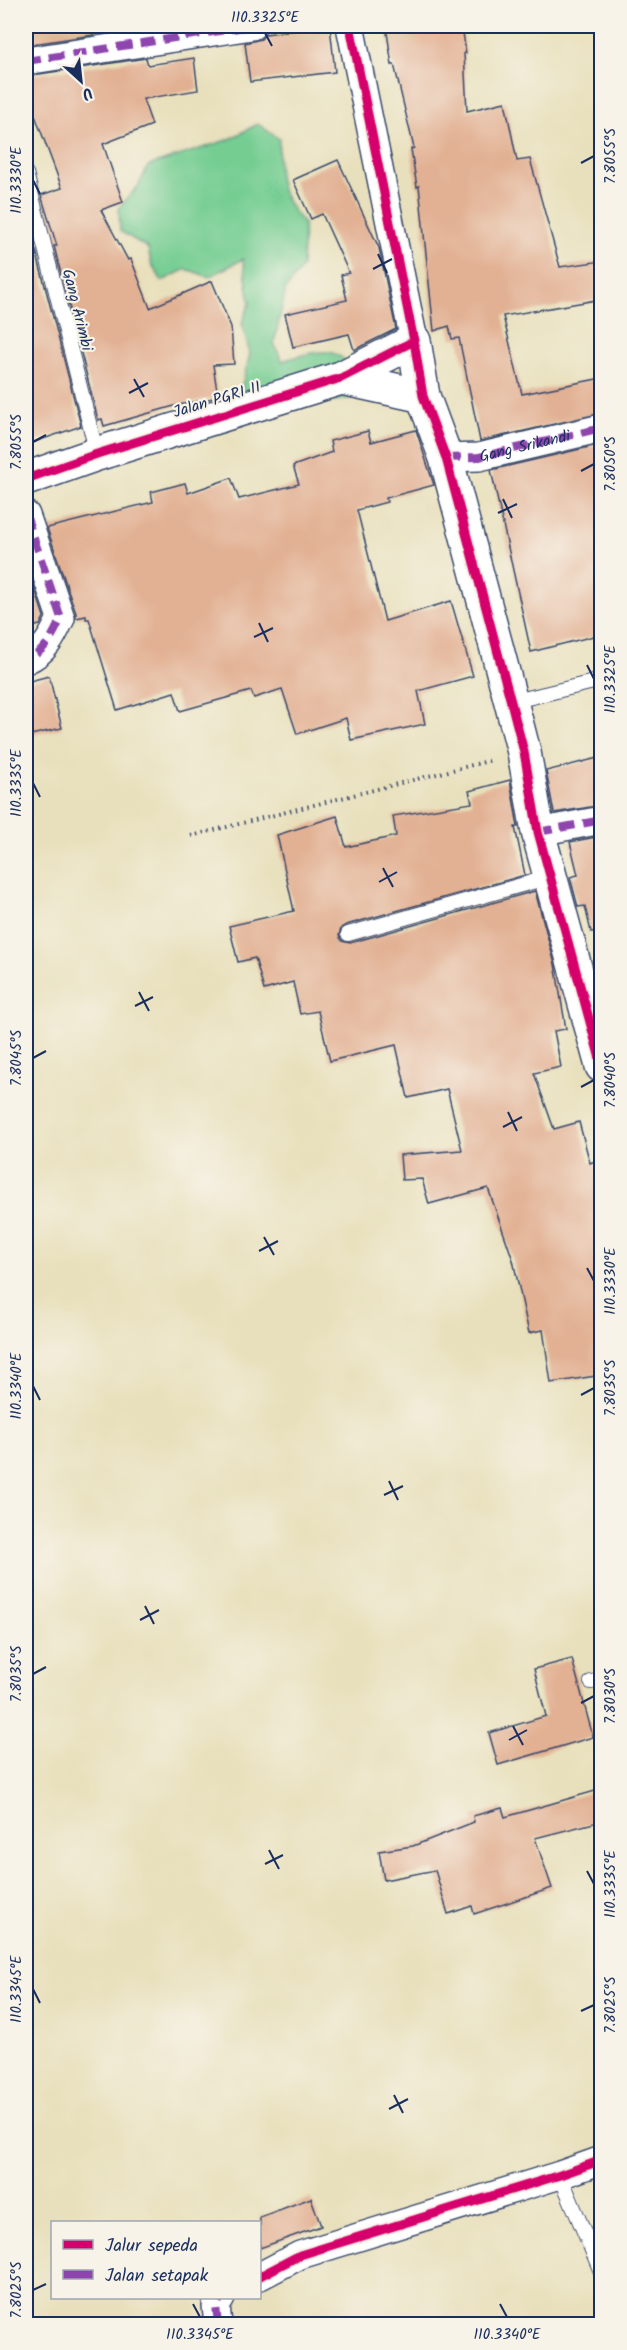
<svg xmlns="http://www.w3.org/2000/svg" width="627" height="2350" font-family="Kalam,sans-serif">
  <style>
    .green { fill: #75cd92; stroke: #487e78; stroke-width: 1.5 }
    .building { fill: #e2b093 }
    .lines { fill: none; stroke-linecap: round; stroke-linejoin: round }
    .service-casing { stroke: #3a4a6c; stroke-width: 16 }
    .minor-casing { stroke: #3a4a6c; stroke-width: 30 }
    .tertiary-casing { stroke: #3a4a6c; stroke-width: 36 }
    .path { stroke: #3a4a6c; stroke-width: 4; stroke-dasharray: 1.5 4.5; stroke-linecap: butt }
    .service { stroke: #fff; stroke-width: 14 }
    .minor { stroke: #fff; stroke-width: 27 }
    .tertiary { stroke: #fff; stroke-width: 33 }
    .quiet { stroke: #8e44ad; stroke-width: 8; stroke-dasharray: 15 8; stroke-linecap: butt }
    .cycleway-casing { stroke: #f7f3e8; stroke-width: 13 }
    .cycleway { stroke: #d6006c; stroke-width: 9 }
    .ticks { fill: none; stroke: #1b2f5e; stroke-width: 2 }
    .labels { text-anchor: middle; dominant-baseline: central; stroke-width: 4.5; stroke-linejoin: round; paint-order: stroke }
    .street-label { font-size: 16px; fill: #1b2f5e; stroke: #f7f3e8 }
    .neatline { fill: none; stroke: #1b2f5e; stroke-width: 2 }
    .ticks-label { font-size: 15px; text-anchor: middle; fill: #1b2f5e }
  </style>
  <rect width="100%" height="100%" fill="#f7f3e8"/>
  <filter id="ink" filterUnits="userSpaceOnUse"><feTurbulence type="fractalNoise" baseFrequency=".0167" numOctaves="2"/><feDisplacementMap in="SourceGraphic" scale="12" xChannelSelector="R" yChannelSelector="G"/><feConvolveMatrix kernelMatrix="1 2 1 2 8 2 1 2 1" color-interpolation-filters="sRGB"/></filter>
  <filter id="wash" filterUnits="userSpaceOnUse"><feTurbulence type="fractalNoise" baseFrequency=".008" numOctaves="4" result="noise"/><feDisplacementMap in="SourceGraphic" scale="24" xChannelSelector="R" yChannelSelector="G"/><feGaussianBlur stdDeviation="1.35" result="paint"/><feColorMatrix in="noise" values="0 0 0 0 0 0 0 0 0 0 0 0 0 0 0 0 0 1.4 0 .05"/><feComposite in="paint" operator="in"/></filter>
  <g filter="url(#wash)">
    <rect width="100%" height="100%" fill="#e8e0bc"/>
    <path class="green" d="M258 124 279 139C278 180 276 192 304 224L302 267 286 289 274 343 282 361C330 347 345 343 363 396L278 411 238 401 250 354 242 323 250 303 243 259 209 277 186 269 162 281 151 263 148 248 120 231 119 208 139 185 148 166 230 139Z"/>
    <g id="blocks">
      <g class="building">
        <path d="M26 26H90L93 35 26 45Z"/>
        <path d="M330 26 335 72 250 82 245 43 261 39 265 34Z"/>
        <path d="M386 26H462L466 53H464L467 111 505 102 517 161 530 159 560 267 602 261V299L503 316 522 394 602 378V413L480 441 459 338 452 339 449 326 434 331 419 186 417 187 411 149 414 148 394 64 392 65Z"/>
        <path d="M146 58 148 65 194 58 198 90 143 99 152 125 103 144 123 202 101 210 128 260 131 259 150 308 212 281 231 327 234 364 213 365 218 397 174 406 104 426 102 419 98 420 54 246H57L41 195 62 188 26 91V76Z"/>
        <path d="M338 160 379 248 396 329 354 350 349 334 293 347 285 314 347 300 341 275 349 273 322 214 311 219 293 180Z"/>
        <path d="M36 251 81 426 26 445V254Z"/>
        <path d="M416 430 434 485 386 498 387 502 357 510 385 621 451 601 473 676 418 691 425 724 351 740 346 718 297 734 282 689 254 698 251 691 180 711 174 692 117 710 89 619H86V616L76 618V613L47 528 153 502 151 492 185 483 188 493 231 478 239 499 299 484 293 466 332 452 330 441 368 431 371 442Z"/>
        <path d="M602 444V634L531 652 491 470Z"/>
        <path d="M26 562 44 617 40 625 26 628Z"/>
        <path d="M49 676 62 728 26 736V682Z"/>
        <path d="M602 757V805L554 813 546 771Z"/>
        <path d="M510 780 518 827H515L525 875 346 925 341 928 339 936 342 941 350 943 535 891 555 964 566 1029 554 1031 561 1067 534 1073 554 1129 579 1122 590 1163 595 1161 602 1188V1375L551 1383 543 1330 529 1333 513 1260 488 1188 429 1204 422 1179 402 1180 400 1155 462 1150 447 1089 408 1098 396 1045 330 1061 318 1011 300 1014 293 982 264 990 255 958 238 962 229 926 294 911 277 835 337 816 346 847 396 836 393 816 472 803 469 791Z"/>
        <path d="M602 836V931L591 932 585 906 578 907 570 877 578 875 570 842Z"/>
        <path d="M572 1659 593 1737 498 1765 489 1733 546 1716 534 1669Z"/>
        <path d="M602 1789V1821L535 1838 552 1888 474 1914 472 1906 448 1914 435 1870 384 1880 379 1851 413 1846 474 1822 473 1816 502 1808 505 1817Z"/>
        <path d="M311 2198 321 2226 260 2248V2217Z"/>
      </g>
    </g>
  </g>
  <g filter="url(#ink)">
    <use href="#blocks" fill-opacity="0" stroke="#3a4a6c" stroke-width="1.5"/>
    <g class="lines">
      <defs>
        <g id="service">
          <path d="M26 173 97 454"/>
          <path d="M511 702 602 680"/>
          <path d="M348 934 550 877"/>
          <path d="M591 1682 602 1680"/>
          <path d="M560 2175 602 2274"/>
        </g>
        <g id="minor">
          <path d="M350 26 414 341"/>
          <path d="M26 61 252 26"/>
          <path id="s1" d="M446 458 479 457 602 428"/>
          <path d="M26 515 61 618C53 636 45 652 26 660"/>
          <path d="M538 832 602 820"/>
          <path d="M260 2276 300 2255 560 2175 602 2160"/>
          <path d="M218 2324 216 2306 221 2298"/>
        </g>
        <g id="tertiary">
          <path d="M341 378 423 396"/>
          <path d="M26 479 97 454 341 378 414 341 423 396 446 458 511 702 524 752 538 832 602 1066"/>
        </g>
      </defs>
      <use href="#service" class="service-casing"/>
      <use href="#minor" class="minor-casing"/>
      <use href="#tertiary" class="tertiary-casing"/>
      <path class="path" d="M191 836 492 760"/>
      <use href="#service" class="service"/>
      <use href="#minor" class="minor"/>
      <use href="#tertiary" class="tertiary"/>
      <g class="quiet">
        <path d="M26 61 252 26"/>
        <path d="M446 458 479 457 602 428"/>
        <path d="M26 515 61 618C53 636 45 652 26 660"/>
        <path d="M538 832 602 820"/>
        <path d="M218 2324 216 2306 221 2298"/>
      </g>
      <defs>
        <g id="cycleway">
          <path d="M350 26 414 341 423 396 446 458 511 702 524 752 538 832 602 1066"/>
          <path d="M26 479 97 454 341 378 414 341"/>
          <path d="M260 2276 300 2255 560 2175 602 2160"/>
        </g>
      </defs>
      <use href="#cycleway" class="cycleway-casing"/>
      <use href="#cycleway" class="cycleway"/>
    </g>
  </g>
  <path class="ticks" d="M265 33 272 46M581 163 594 156M33 180 40 194M378 254 387 273M373 269 392 259M134 379 144 397M129 393 148 383M33 442 46 435M581 471 594 464M503 499 512 518M498 513 517 504M259 623 268 642M254 637 273 628M587 665 594 679M33 783 40 797M383 868 393 887M379 882 397 872M139 992 149 1011M135 1006 153 997M33 1058 46 1051M581 1087 594 1080M508 1112 517 1131M503 1127 522 1117M264 1237 274 1255M259 1251 278 1241M587 1268 594 1281M33 1386 40 1400M581 1395 594 1388M389 1481 398 1500M384 1495 403 1486M145 1606 154 1624M140 1620 159 1610M33 1674 46 1667M581 1703 594 1696M513 1726 523 1745M509 1740 527 1730M269 1850 279 1869M265 1864 283 1855M587 1871 594 1884M33 1989 40 2003M581 2011 594 2005M394 2095 403 2113M389 2109 408 2099M33 2290 46 2284M193 2304 200 2317M500 2304 507 2317"/>
  <g class="labels">
    <g class="street-label">
      <text transform="translate(77 310) rotate(76)">Gang Arimbi</text>
      <text transform="translate(217 400) rotate(-17)">Jalan PGRI II</text>
      <text stroke="none"><textPath href="#s1" startOffset="80">Gang Srikandi</textPath></text>
    </g>
  </g>
  <rect width="627" height="2350" fill="none" stroke="#f7f3e8" stroke-width="66"/>
  <rect x="51" y="2221" width="210" height="78" fill="#f7f3e8" stroke="#9fa5b1" stroke-width="1.5"/>
  <rect x="63" y="2240" width="30" height="9" fill="#d6006c" stroke="#9fa5b1" stroke-width="1.5"/>
  <text x="105" y="2251" font-size="18" fill="#1b2f5e">Jalur sepeda</text>
  <rect x="63" y="2270" width="30" height="9" fill="#8e44ad" stroke="#9fa5b1" stroke-width="1.5"/>
  <text x="105" y="2281" font-size="18" fill="#1b2f5e">Jalan setapak</text>
  <g transform="translate(81 81) rotate(153)" stroke="#f7f3e8" stroke-width="4.5" paint-order="stroke">
  <path d="M0-4.5L10 22L0 15L-10 22Z" fill="#1b2f5e"/>
  <text y="-9" font-size="16" font-weight="bold" text-anchor="middle" fill="#1b2f5e">U</text>
  </g>
  <rect x="33" y="33" width="561" height="2284" class="neatline"/>
  <g class="ticks-label">
    <text x="265" y="22">110.3325°E</text>
    <text transform="translate(610 156) rotate(-90)" y="5">7.8055°S</text>
    <text transform="translate(16 180) rotate(-90)" y="5">110.3330°E</text>
    <text transform="translate(16 442) rotate(-90)" y="5">7.8055°S</text>
    <text transform="translate(610 464) rotate(-90)" y="5">7.8050°S</text>
    <text transform="translate(610 679) rotate(-90)" y="5">110.3325°E</text>
    <text transform="translate(16 783) rotate(-90)" y="5">110.3335°E</text>
    <text transform="translate(16 1058) rotate(-90)" y="5">7.8045°S</text>
    <text transform="translate(610 1080) rotate(-90)" y="5">7.8040°S</text>
    <text transform="translate(610 1281) rotate(-90)" y="5">110.3330°E</text>
    <text transform="translate(16 1386) rotate(-90)" y="5">110.3340°E</text>
    <text transform="translate(610 1388) rotate(-90)" y="5">7.8035°S</text>
    <text transform="translate(16 1674) rotate(-90)" y="5">7.8035°S</text>
    <text transform="translate(610 1696) rotate(-90)" y="5">7.8030°S</text>
    <text transform="translate(610 1884) rotate(-90)" y="5">110.3335°E</text>
    <text transform="translate(16 1989) rotate(-90)" y="5">110.3345°E</text>
    <text transform="translate(610 2005) rotate(-90)" y="5">7.8025°S</text>
    <text transform="translate(16 2290) rotate(-90)" y="5">7.8025°S</text>
    <text x="200" y="2339">110.3345°E</text>
    <text x="507" y="2339">110.3340°E</text>
  </g>
</svg>
